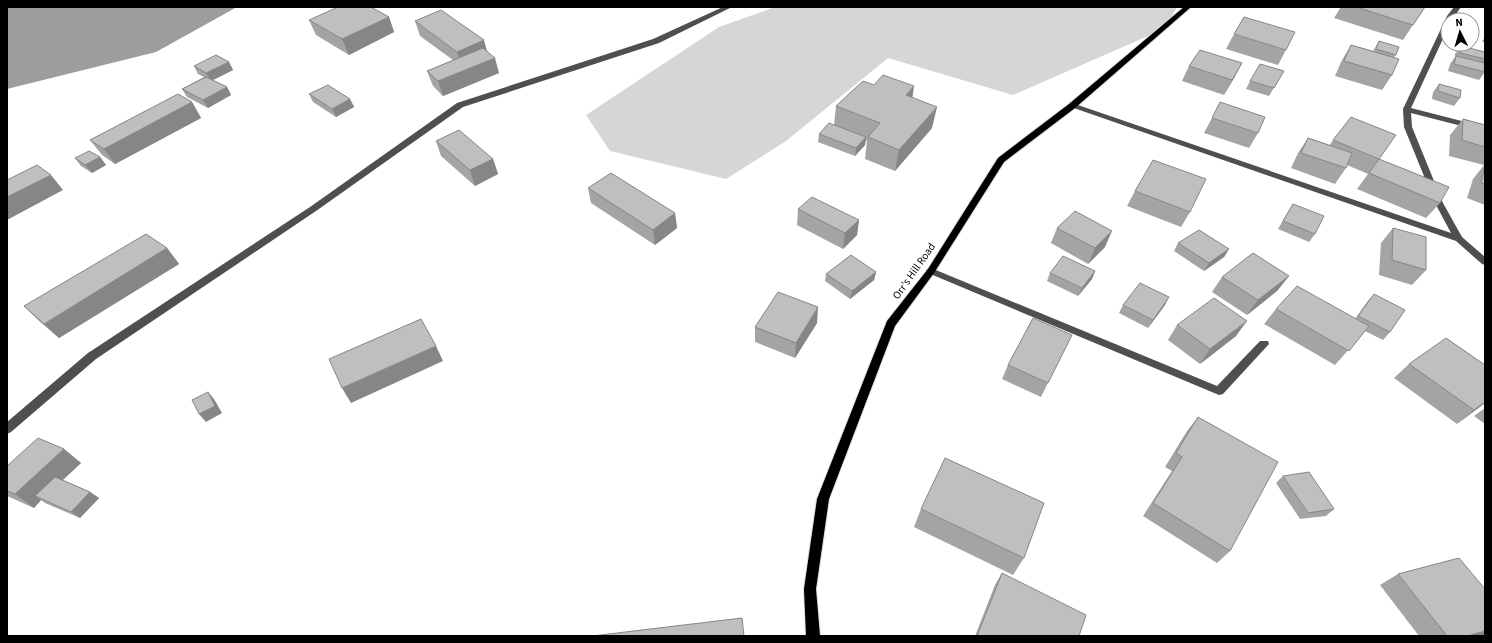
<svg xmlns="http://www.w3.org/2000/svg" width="1492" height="643" font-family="'Source Sans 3',sans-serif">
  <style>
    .green { fill: #d6d6d6 }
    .water { fill: #9d9d9d }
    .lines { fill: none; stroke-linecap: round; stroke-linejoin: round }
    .major-casing { stroke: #dbdbdb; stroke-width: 2 }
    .minor { fill: #4f4f4f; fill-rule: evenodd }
    .major { fill: #000; fill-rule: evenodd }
    .wall { fill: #a4a4a4 }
    .shaded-wall { fill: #868686 }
    .building { fill: #bfbfbf; stroke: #868686 }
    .labels { text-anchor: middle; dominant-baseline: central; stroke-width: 3; stroke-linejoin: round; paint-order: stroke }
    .street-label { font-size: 11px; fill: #000; stroke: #fff }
  </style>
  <rect width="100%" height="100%" fill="#fff"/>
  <path class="green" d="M775 7H1177L1164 29 1013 95 888 58 786 141 726 179 610 151 586 115 719 27Z"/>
  <path class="water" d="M7 7H237L156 52 7 89Z"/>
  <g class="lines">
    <defs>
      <path id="major" d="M1184 7H1191L1075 108 1004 162 934 273 895 326 829 499 816 589 820 636H806L804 589 817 499 887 321 928 269 998 158 1069 104Z"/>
    </defs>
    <use href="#major" class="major-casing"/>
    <g class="minor">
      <path d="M723 7H732L659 43 463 107 316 211 96 359 11 432 7 434V422L88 353 310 207 457 103 653 39Z"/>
      <path d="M1454 7H1461L1452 20H1448V28L1411 108 1485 127V132L1411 113 1412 127 1443 203 1462 237 1485 257V265L1482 264 1456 241 1068 106 1072 104H1075L1451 233 1435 203 1404 127 1403 109 1447 16Z"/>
      <path d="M931 268 1217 386 1260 341H1268L1269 344 1223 394 1219 395 928 273 926 271 928 269Z"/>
    </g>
    <use href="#major" class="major"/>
  </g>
  <g class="wall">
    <path d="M1341 7H1425L1403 40 1334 18Z"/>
    <path d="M389 17 394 32 349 55 316 35 309 20Z"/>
    <path d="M415 21 487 51 499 73 443 96 433 86 427 71 453 60 420 36Z"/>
    <path d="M1234 34 1286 50 1278 65 1226 49Z"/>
    <path d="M1485 38V43L1482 41Z"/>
    <path d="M1379 41 1396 55 1394 57 1392 75 1382 90 1335 76 1342 60 1351 45 1373 51Z"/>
    <path d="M1461 46 1485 52V72L1479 80 1448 71 1450 64 1455 57V54Z"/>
    <path d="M229 62 233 70 213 80 227 87 231 95 208 108 187 97 182 89 204 77 198 74 194 66Z"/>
    <path d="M1242 63 1234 78 1224 95 1182 81 1189 66Z"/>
    <path d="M1284 71 1269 96 1246 89 1250 81Z"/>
    <path d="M1439 84 1460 98 1454 106 1432 99 1433 92Z"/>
    <path d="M874 85 912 98 932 128 895 171 865 159 867 141 866 140 865 145 855 156 818 142 819 134 834 125 836 106Z"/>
    <path d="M309 94 350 99 354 107 336 117 313 102Z"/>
    <path d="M192 102 201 118 115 164 102 155 90 140Z"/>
    <path d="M1212 118 1258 133 1249 148 1204 133Z"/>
    <path d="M1463 119 1485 125V205L1467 198 1473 179 1484 165 1449 156 1450 135Z"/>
    <path d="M1308 138 1330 145 1333 140 1379 159 1440 203 1426 218 1357 189 1368 174 1347 165 1346 168 1335 184 1291 168 1298 153Z"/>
    <path d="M436 141 493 159 498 174 475 186 441 156Z"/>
    <path d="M100 157 106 165 92 173 81 166 75 158Z"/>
    <path d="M588 188 675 213 677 228 655 245 591 203Z"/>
    <path d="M1135 191 1190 212 1181 227 1127 206Z"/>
    <path d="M1293 204 1315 234 1309 242 1278 229 1288 212Z"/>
    <path d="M798 209 859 220 857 235 843 249 797 225Z"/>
    <path d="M1057 228 1105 247 1088 264 1051 243Z"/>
    <path d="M1393 228 1426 270 1412 285 1379 275 1381 243Z"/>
    <path d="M1178 243 1229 249 1224 257 1204 271 1174 251Z"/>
    <path d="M167 248 179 264 59 338 39 321 24 306Z"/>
    <path d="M1095 271 1092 279 1078 296 1047 281 1050 273Z"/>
    <path d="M876 272 874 280 850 299 825 281 826 274Z"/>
    <path d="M1289 276 1277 291 1247 315 1212 292 1222 277Z"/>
    <path d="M1374 294 1390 332 1383 340 1365 331 1335 365 1264 324 1276 309 1355 319 1367 302Z"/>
    <path d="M1123 305H1165L1148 328 1119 313Z"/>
    <path d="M817 323 795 358 755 342V327Z"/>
    <path d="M1177 325 1236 336 1200 364 1168 340Z"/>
    <path d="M1072 335 1041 397 1002 379 1008 365Z"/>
    <path d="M1409 364 1485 365V403L1457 424 1394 378Z"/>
    <path d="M1485 408V424L1474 416Z"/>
    <path d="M1198 417 1230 551 1217 563 1143 516 1172 471 1165 467 1187 431Z"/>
    <path d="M64 449 81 463 63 480 90 492 99 498 80 518 45 503 41 500 34 508 7 496V466Z"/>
    <path d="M1283 476 1334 509 1326 516 1300 519 1276 483Z"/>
    <path d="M921 509 1024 558 1013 575 914 527Z"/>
    <path d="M1002 573 1079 636H975L995 585Z"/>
    <path d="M1398 574 1485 636H1419L1380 585Z"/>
  </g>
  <g class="shaded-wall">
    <path d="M389 17 394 32 349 55 342 39Z"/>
    <path d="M484 40 488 55 462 67 457 52Z"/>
    <path d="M495 58 499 73 443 96 438 81Z"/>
    <path d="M229 62 233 70 211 81 206 73Z"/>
    <path d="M1242 63 1234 78 1224 95 1232 80Z"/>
    <path d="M914 86 911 108 906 95Z"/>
    <path d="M227 87 231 95 208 108 203 100Z"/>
    <path d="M350 99 354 107 336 117 332 109Z"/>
    <path d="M192 102 201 118 115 164 104 149Z"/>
    <path d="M937 107 932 128 895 171 899 150Z"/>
    <path d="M866 137 865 145 855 156 856 148Z"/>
    <path d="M100 157 106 165 92 173 85 165Z"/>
    <path d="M493 159 498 174 475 186 470 170Z"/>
    <path d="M51 175 63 190 7 220V197Z"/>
    <path d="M675 213 677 228 655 245 653 230Z"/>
    <path d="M859 220 857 235 843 249 845 233Z"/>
    <path d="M1112 231 1105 247 1088 264 1095 248Z"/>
    <path d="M167 248 179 264 59 338 44 324Z"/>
    <path d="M1229 249 1224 257 1204 271 1209 263Z"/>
    <path d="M1095 271 1092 279 1078 296 1082 288Z"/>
    <path d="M876 272 874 280 850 299 852 291Z"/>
    <path d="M1289 276 1277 291 1247 315 1258 300Z"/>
    <path d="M1169 297 1165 305 1148 328 1153 320Z"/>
    <path d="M818 307 817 323 795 358 796 343Z"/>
    <path d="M1247 321 1236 336 1200 364 1210 349Z"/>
    <path d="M436 346 443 361 351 403 342 388Z"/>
    <path d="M208 392 214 399 222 413 206 422 199 414Z"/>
    <path d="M1485 402V403L1457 424 1474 410Z"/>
    <path d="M64 449 81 463 42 499 35 496 41 500 34 508 15 494Z"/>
    <path d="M90 492 99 498 80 518 71 512Z"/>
    <path d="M1485 631V636H1467Z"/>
  </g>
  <g class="building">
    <path d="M338 7H371L389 17 342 39 309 20Z"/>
    <path d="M1356 7H1425L1413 25Z"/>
    <path d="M441 10 484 40 457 52 415 21Z"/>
    <path d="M1244 17 1295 32 1286 50 1234 34Z"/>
    <path d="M1379 41 1399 47 1396 55 1376 49Z"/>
    <path d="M1351 45 1399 59 1392 75 1344 61Z"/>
    <path d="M1461 46 1485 52V59L1460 53Z"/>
    <path d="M483 48 495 58 438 81 427 71Z"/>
    <path d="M1200 50 1242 63 1232 80 1189 66Z"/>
    <path d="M216 55 229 62 206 73 194 66Z"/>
    <path d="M1456 56 1485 63V72L1454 64Z"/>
    <path d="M1260 64 1284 71 1274 88 1250 81Z"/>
    <path d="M883 75 914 86 906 95 937 107 899 150 868 137 880 123 836 106 863 81 874 85Z"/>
    <path d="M206 77 227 87 203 100 182 89Z"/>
    <path d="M1439 84 1461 90 1460 98 1438 91Z"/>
    <path d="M328 85 350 99 332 109 309 94Z"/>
    <path d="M178 94 192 102 104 149 90 140Z"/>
    <path d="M1220 102 1265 117 1258 133 1212 118Z"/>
    <path d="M1351 117 1396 135 1379 159 1449 187 1440 203 1369 173 1379 159 1333 140Z"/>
    <path d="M1463 119 1485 125V147L1462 140Z"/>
    <path d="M829 123 866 137 856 148 819 134Z"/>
    <path d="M459 130 493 159 470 170 436 141Z"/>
    <path d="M1308 138 1352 153 1346 168 1301 153Z"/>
    <path d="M89 151 100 157 85 165 75 158Z"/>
    <path d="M1153 160 1206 179 1190 212 1135 191Z"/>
    <path d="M37 165 51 175 7 197V180Z"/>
    <path d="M1485 167V184L1481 183Z"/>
    <path d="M611 173 675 213 653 230 588 188Z"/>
    <path d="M812 197 859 220 845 233 798 209Z"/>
    <path d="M1293 204 1324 216 1315 234 1283 221Z"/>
    <path d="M1075 211 1112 231 1095 248 1057 228Z"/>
    <path d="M1393 228 1426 237V270L1392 260Z"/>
    <path d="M1199 230 1229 249 1209 263 1178 243Z"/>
    <path d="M146 234 167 248 44 324 24 306Z"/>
    <path d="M1253 253 1289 276 1258 300 1222 277Z"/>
    <path d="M851 255 876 272 852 291 826 274Z"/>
    <path d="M1063 256 1095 271 1082 288 1050 273Z"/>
    <path d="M1140 283 1169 297 1153 320 1123 305Z"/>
    <path d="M1297 286 1369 326 1349 351 1276 309Z"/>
    <path d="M778 292 818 307 796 343 755 327Z"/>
    <path d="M1374 294 1405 310 1390 332 1358 316Z"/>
    <path d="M1214 298 1247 321 1210 349 1177 325Z"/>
    <path d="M1033 318 1072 335 1048 383 1008 365Z"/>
    <path d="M421 319 436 346 342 388 329 359Z"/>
    <path d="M1446 338 1485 365V402L1474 410 1409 364Z"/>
    <path d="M208 392 215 406 199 414 192 400Z"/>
    <path d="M1198 417 1278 462 1230 551 1153 503 1182 457 1176 453Z"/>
    <path d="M38 438 64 449 15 494 7 491V466Z"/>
    <path d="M945 458 1044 503 1024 558 921 509Z"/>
    <path d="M1309 472 1334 509 1308 513 1283 476Z"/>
    <path d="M55 477 90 492 71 512 35 496Z"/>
    <path d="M1459 558 1485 589V631L1467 636H1447L1398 574Z"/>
    <path d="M1002 573 1086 615 1079 636H977Z"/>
    <path d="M742 618 744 636H592Z"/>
  </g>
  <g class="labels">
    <g class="street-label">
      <text transform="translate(914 271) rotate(-55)">Orr’s Hill Road</text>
    </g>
  </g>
  <rect width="1492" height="643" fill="none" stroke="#000000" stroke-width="16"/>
  <g transform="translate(1460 32) rotate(355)"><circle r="19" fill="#ffffff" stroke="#999999"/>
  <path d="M0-3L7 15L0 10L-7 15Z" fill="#000000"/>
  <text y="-6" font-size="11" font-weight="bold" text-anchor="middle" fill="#000000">N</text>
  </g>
</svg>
